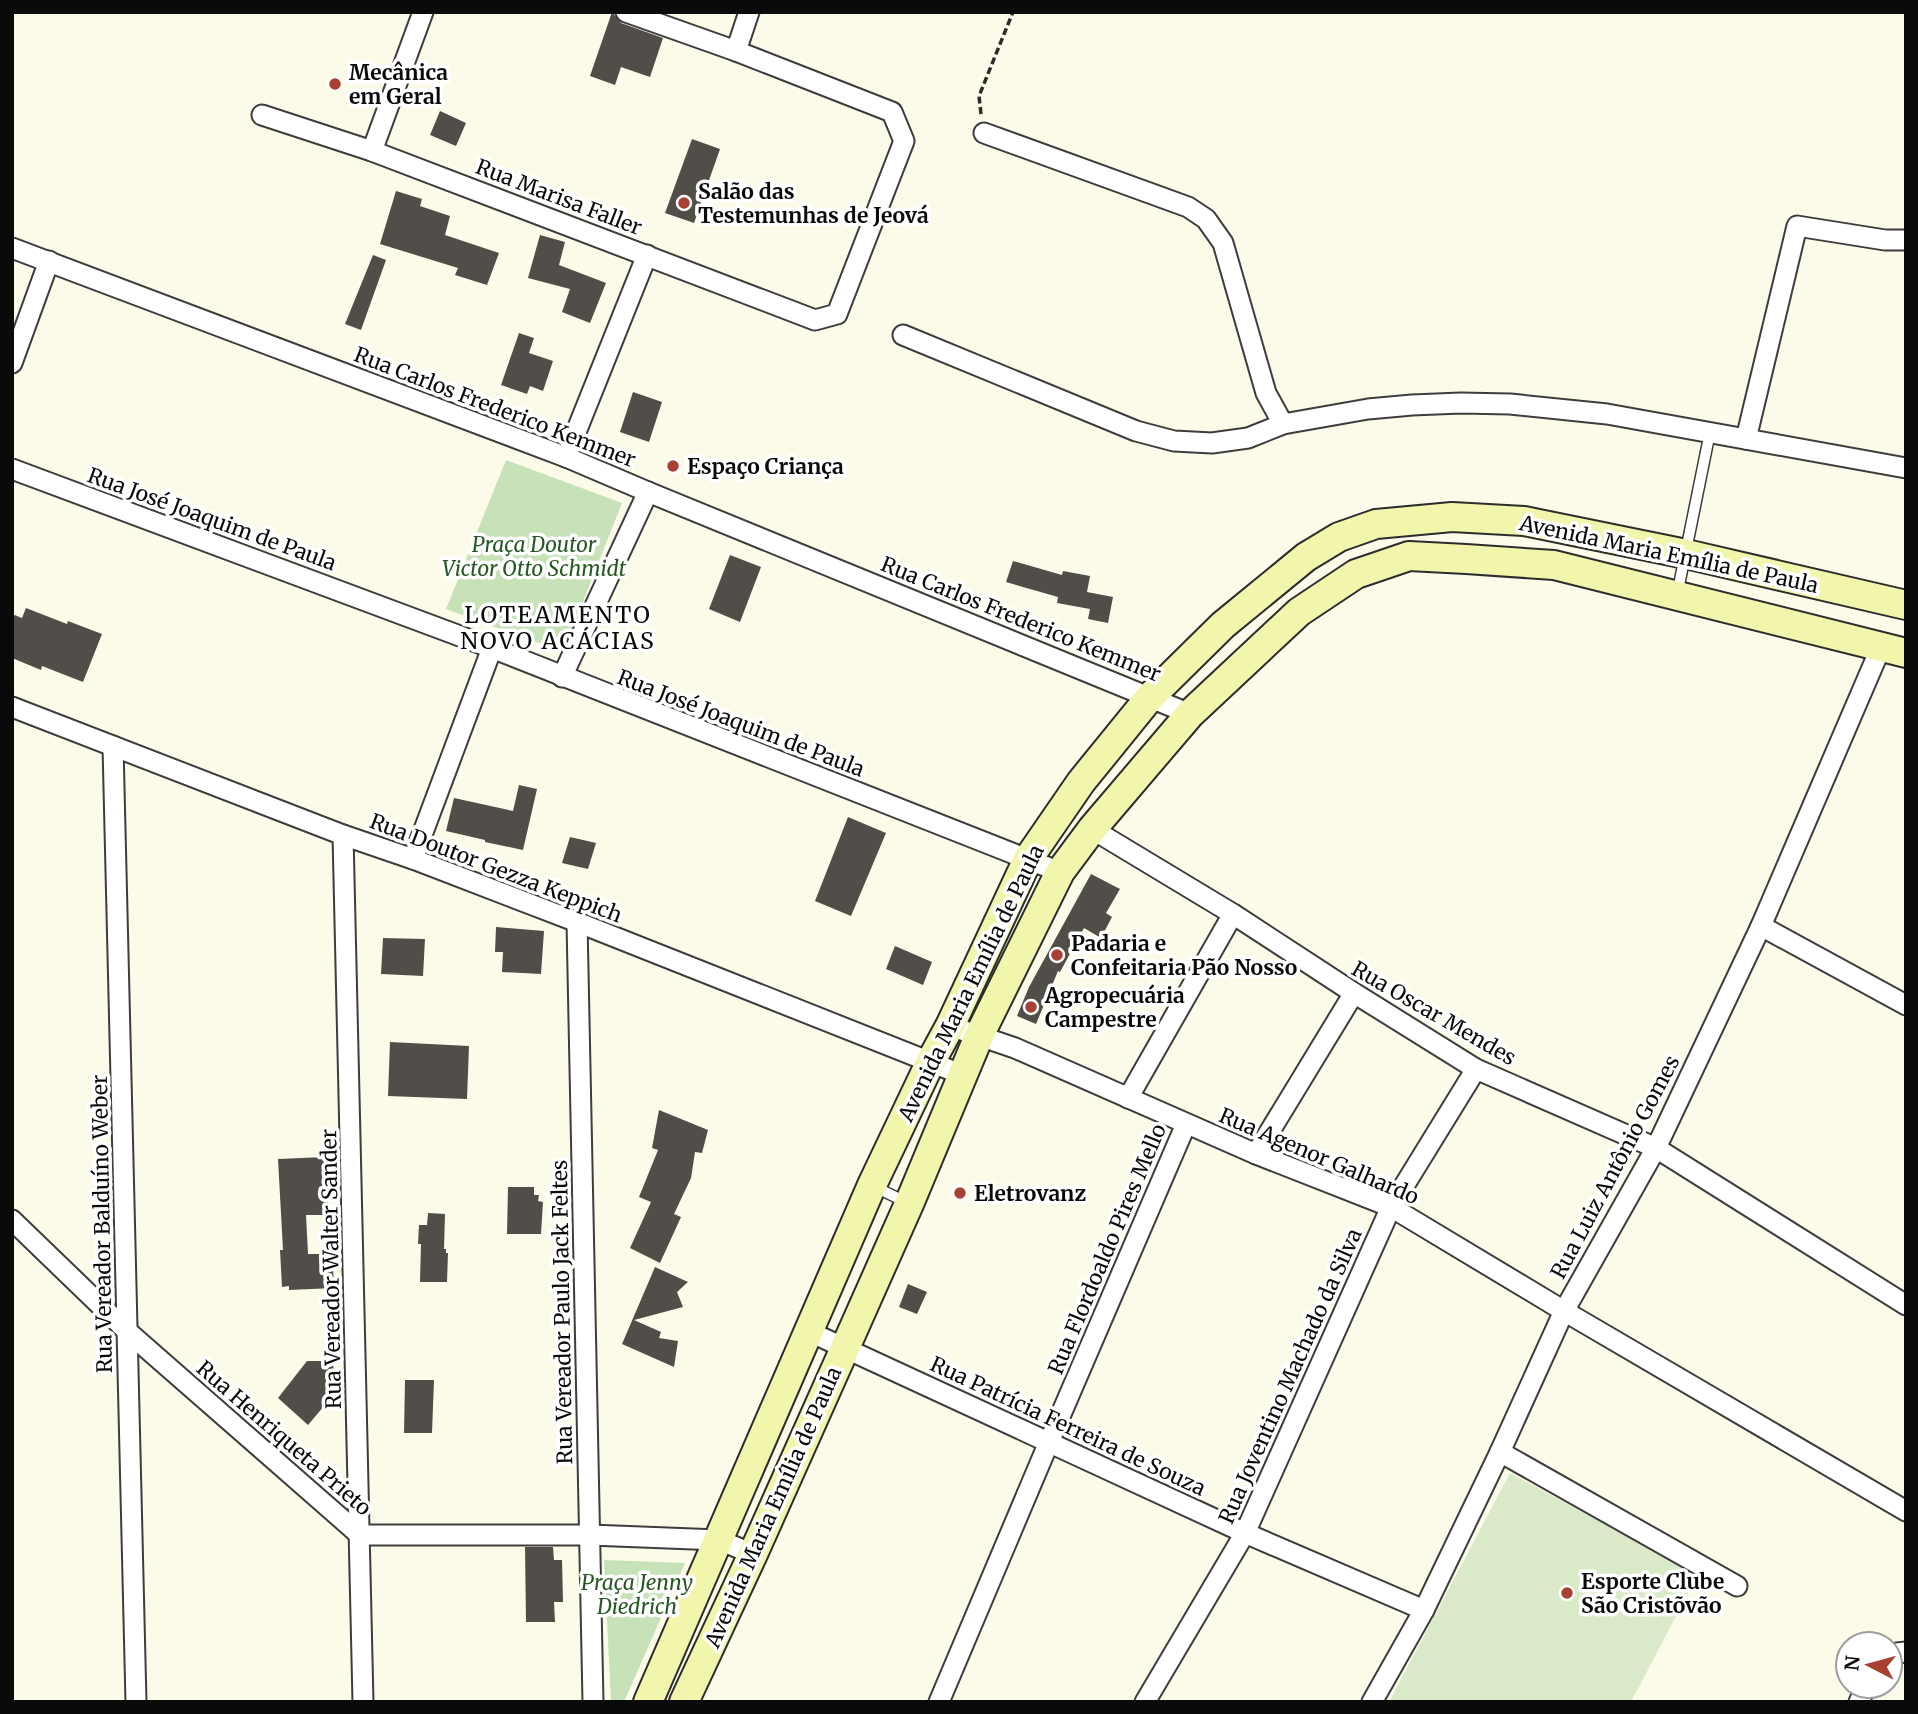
<svg xmlns="http://www.w3.org/2000/svg" width="1918" height="1714" font-family="Merriweather,serif">
  <style>
    .green { fill: #c7e2b8 }
    .pitch { fill: #daeac9 }
    .building { fill: #514d48 }
    .lines { fill: none; stroke-linecap: round; stroke-linejoin: round }
    .lane-casing { stroke: #3d3d3d; stroke-width: 13 }
    .street-casing { stroke: #3d3d3d; stroke-width: 23 }
    .secondary-casing { stroke: #2c2c2c; stroke-width: 32 }
    .path { stroke: #2c2c2c; stroke-width: 3.5; stroke-dasharray: 7 3.5; stroke-linecap: butt }
    .lane { stroke: #fff; stroke-width: 10 }
    .street { stroke: #fff; stroke-width: 19 }
    .secondary { stroke: #f2f5ac; stroke-width: 28 }
    .poi-dot { fill: #a84034; stroke: #fff; stroke-width: 2.5 }
    .labels { text-anchor: middle; dominant-baseline: central; stroke-width: 7; stroke-linejoin: round; paint-order: stroke }
    .poi-label { font-size: 21px; font-weight: bold; fill: #0a0a0a; stroke: #fff; text-anchor: start }
    .street-label { font-size: 21px; fill: #0a0a0a; stroke: #fff }
    .park-label { font-size: 21px; font-style: italic; fill: #265823; stroke: #fff }
    .neighbourhood-label { font-size: 23px; letter-spacing: 2px; fill: #0a0a0a; stroke: #fff }
  </style>
  <rect width="100%" height="100%" fill="#fcfbe9"/>
  <g class="green">
    <path d="M506 460 622 503 563 652 446 609Z"/>
    <path d="M604 1560 685 1563 624 1702H611Z"/>
  </g>
  <path class="pitch" d="M1510 1473 1698 1574 1631 1702H1389Z"/>
  <g class="building">
    <path d="M612 12 621 23 663 38 650 77 621 67 615 85 590 76Z"/>
    <path d="M440 111 466 123 456 146 430 135Z"/>
    <path d="M692 139 720 149 694 223 665 213Z"/>
    <path d="M396 191 422 199 420 206 450 216 445 235 499 253 487 285 455 275 458 268 380 244Z"/>
    <path d="M540 235 565 242 559 265 606 283 590 323 562 312 570 289 528 278Z"/>
    <path d="M373 255 386 260 361 330 345 324Z"/>
    <path d="M519 333 534 338 529 353 553 361 543 391 530 386 527 394 501 385Z"/>
    <path d="M633 392 662 402 649 442 620 432Z"/>
    <path d="M730 555 761 567 740 622 709 609Z"/>
    <path d="M1013 561 1062 575 1063 571 1090 576 1087 592 1113 597 1108 623 1088 619 1090 609 1057 603 1058 597 1006 582Z"/>
    <path d="M26 608 67 624 68 621 102 634 83 682 42 666 41 670 12 658V614L22 618Z"/>
    <path d="M519 785 537 789 523 850 485 842V840L446 831 454 798 513 811Z"/>
    <path d="M848 817 886 833 851 916 815 901Z"/>
    <path d="M570 837 596 843 588 869 562 863Z"/>
    <path d="M1091 874 1120 889 1106 913 1112 917 1101 938 1084 928 1060 972 1058 971 1036 1024 1017 1016 1029 987Z"/>
    <path d="M496 927 544 931 541 974 502 972 503 952H495Z"/>
    <path d="M383 938 425 939 423 976 381 974Z"/>
    <path d="M895 946 932 962 923 985 886 969Z"/>
    <path d="M390 1042 469 1046 467 1099 388 1096Z"/>
    <path d="M659 1110 708 1130 702 1153 695 1152 691 1178 674 1214 681 1217 660 1263 630 1248 651 1202 639 1197 658 1150 652 1148Z"/>
    <path d="M325 1157 329 1215H306L308 1254H319L320 1267H333L334 1288 289 1290V1286L282 1287 280 1250H283L278 1159Z"/>
    <path d="M508 1187H534V1195H539L538 1201 543 1202 541 1234H507Z"/>
    <path d="M428 1213 445 1214 444 1249H446V1253H448L447 1282H420L421 1244H418L419 1225H427Z"/>
    <path d="M655 1267 688 1282 677 1292 683 1307 634 1320 661 1332 659 1338 678 1341 674 1367 622 1344Z"/>
    <path d="M908 1284 927 1292 917 1314 899 1307Z"/>
    <path d="M307 1361H333L335 1393 308 1425 278 1398Z"/>
    <path d="M405 1380H434L432 1433H404Z"/>
    <path d="M525 1547H553L554 1560H562L563 1602H554L555 1622H526Z"/>
  </g>
  <g class="lines">
    <defs>
      <g id="lane">
        <path d="M1677 595 1710 432"/>
        <path d="M875 1187 908 1203"/>
      </g>
      <g id="street">
        <path d="M736 51 749 12"/>
        <path d="M262 115 372 151 815 320 837 314 904 141 892 112 736 51 626 12"/>
        <path d="M984 133 1188 207 1206 219 1223 243 1266 393 1283 424"/>
        <path d="M372 151 423 12"/>
        <path d="M12 248 566 457 648 492 1190 714"/>
        <path d="M903 335 1136 431 1174 441 1212 443 1248 438 1283 424 1368 409 1412 405 1461 403 1510 404 1607 414 1906 468"/>
        <path d="M12 363 49 261"/>
        <path d="M1746 439 1797 226 1885 240H1906"/>
        <path d="M566 457 647 255"/>
        <path d="M12 469 492 648 1060 872"/>
        <path d="M562 677 648 492"/>
        <path d="M12 707 343 835 413 859 577 922 963 1075"/>
        <path d="M113 746 136 1702"/>
        <path d="M1092 829 1233 914 1354 993 1476 1069 1656 1148 1906 1305"/>
        <path d="M343 835 363 1702"/>
        <path d="M413 859 492 648"/>
        <path d="M577 922 593 1702"/>
        <path d="M1761 926 1906 1005"/>
        <path d="M950 1026 1015 1048 1256 1154 1391 1207 1564 1311 1906 1511"/>
        <path d="M1128 1098 1233 914"/>
        <path d="M1256 1154 1354 993"/>
        <path d="M12 1220 128 1332 360 1535H590L719 1540 753 1554"/>
        <path d="M810 1332 1245 1533 1424 1610"/>
        <path d="M1500 1452 1737 1586"/>
        <path d="M1890 1660 1897 1653 1906 1652"/>
        <path d="M939 1702 1049 1442 1186 1124"/>
        <path d="M1145 1702 1245 1533 1391 1207 1476 1069"/>
        <path d="M1372 1702 1424 1610 1500 1452 1564 1311 1656 1148 1761 926 1881 647"/>
        <path d="M1859 1702 1866 1686"/>
      </g>
      <g id="secondary">
        <path d="M648 1702 872 1185 931 1061 950 1026 1028 859 1081 782 1150 697 1223 625 1306 557 1339 537 1376 524 1452 517 1524 521 1686 554 1906 605"/>
        <path d="M684 1702 753 1554 845 1348 909 1204 979 1036 1060 872 1092 829 1190 714 1299 612 1356 574 1409 556 1466 559 1554 565 1906 653"/>
      </g>
    </defs>
    <use href="#lane" class="lane-casing"/>
    <use href="#street" class="street-casing"/>
    <use href="#secondary" class="secondary-casing"/>
    <path class="path" d="M981 114 979 96 1013 12"/>
    <use href="#lane" class="lane"/>
    <use href="#street" class="street"/>
    <use href="#secondary" class="secondary"/>
  </g>
  <g class="poi-dot">
    <circle cx="335" cy="84" r="7"/>
    <circle cx="684" cy="203" r="7"/>
    <circle cx="673" cy="466" r="7"/>
    <circle cx="1057" cy="955" r="7"/>
    <circle cx="1031" cy="1007" r="7"/>
    <circle cx="960" cy="1193" r="7"/>
    <circle cx="1567" cy="1593" r="7"/>
  </g>
  <g class="labels">
    <g class="poi-label">
      <text x="349" y="72">Mecânica<tspan x="349" dy="24">em Geral</tspan></text>
      <text x="698" y="191">Salão das<tspan x="698" dy="24">Testemunhas de Jeová</tspan></text>
      <text x="687" y="466">Espaço Criança</text>
      <text x="1071" y="943">Padaria e<tspan x="1071" dy="24">Confeitaria Pão Nosso</tspan></text>
      <text x="1045" y="995">Agropecuária<tspan x="1045" dy="24">Campestre</tspan></text>
      <text x="974" y="1193">Eletrovanz</text>
      <text x="1581" y="1581">Esporte Clube<tspan x="1581" dy="24">São Cristõvão</tspan></text>
    </g>
    <g class="street-label">
      <text transform="translate(559 197) rotate(21)">Rua Marisa Faller</text>
      <text transform="translate(495 407) rotate(21)">Rua Carlos Frederico Kemmer</text>
      <text transform="translate(212 519) rotate(20)">Rua José Joaquim de Paula</text>
      <text transform="translate(1669 554) rotate(12)">Avenida Maria Emília de Paula</text>
      <text transform="translate(1021 619) rotate(22)">Rua Carlos Frederico Kemmer</text>
      <text transform="translate(741 723) rotate(21)">Rua José Joaquim de Paula</text>
      <text transform="translate(496 868) rotate(21)">Rua Doutor Gezza Keppich</text>
      <text transform="translate(971 983) rotate(-64)">Avenida Maria Emília de Paula</text>
      <text transform="translate(1434 1013) rotate(30)">Rua Oscar Mendes</text>
      <text transform="translate(1319 1156) rotate(23)">Rua Agenor Galhardo</text>
      <text transform="translate(1615 1167) rotate(-62)">Rua Luiz Antônio Gomes</text>
      <text transform="translate(102 1224) rotate(-91)">Rua Vereador Balduíno Weber</text>
      <text transform="translate(1107 1249) rotate(-67)">Rua Flordoaldo Pires Mello</text>
      <text transform="translate(331 1269) rotate(-91)">Rua Vereador Walter Sander</text>
      <text transform="translate(562 1312) rotate(-91)">Rua Vereador Paulo Jack Feltes</text>
      <text transform="translate(1290 1376) rotate(-66)">Rua Joventino Machado da Silva</text>
      <text transform="translate(1068 1426) rotate(25)">Rua Patrícia Ferreira de Souza</text>
      <text transform="translate(284 1438) rotate(41)">Rua Henriqueta Prieto</text>
      <text transform="translate(773 1507) rotate(-66)">Avenida Maria Emília de Paula</text>
    </g>
    <g class="park-label">
      <text x="534" y="544">Praça Doutor<tspan x="534" dy="24">Victor Otto Schmidt</tspan></text>
      <text x="637" y="1582">Praça Jenny<tspan x="637" dy="24">Diedrich</tspan></text>
    </g>
    <g class="neighbourhood-label">
      <text x="558" y="614">LOTEAMENTO<tspan x="558" dy="26">NOVO ACÁCIAS</tspan></text>
    </g>
  </g>
  <rect width="1918" height="1714" fill="none" stroke="#0a0a0a" stroke-width="28"/>
  <g transform="translate(1869 1665) rotate(276)"><circle r="33" fill="#ffffff" stroke="#9d9d9d" stroke-width="2"/>
  <path d="M0-5L12 26L0 18L-12 26Z" fill="#a84034"/>
  <text y="-10" font-size="19" font-weight="bold" text-anchor="middle" fill="#0a0a0a">N</text>
  </g>
</svg>
